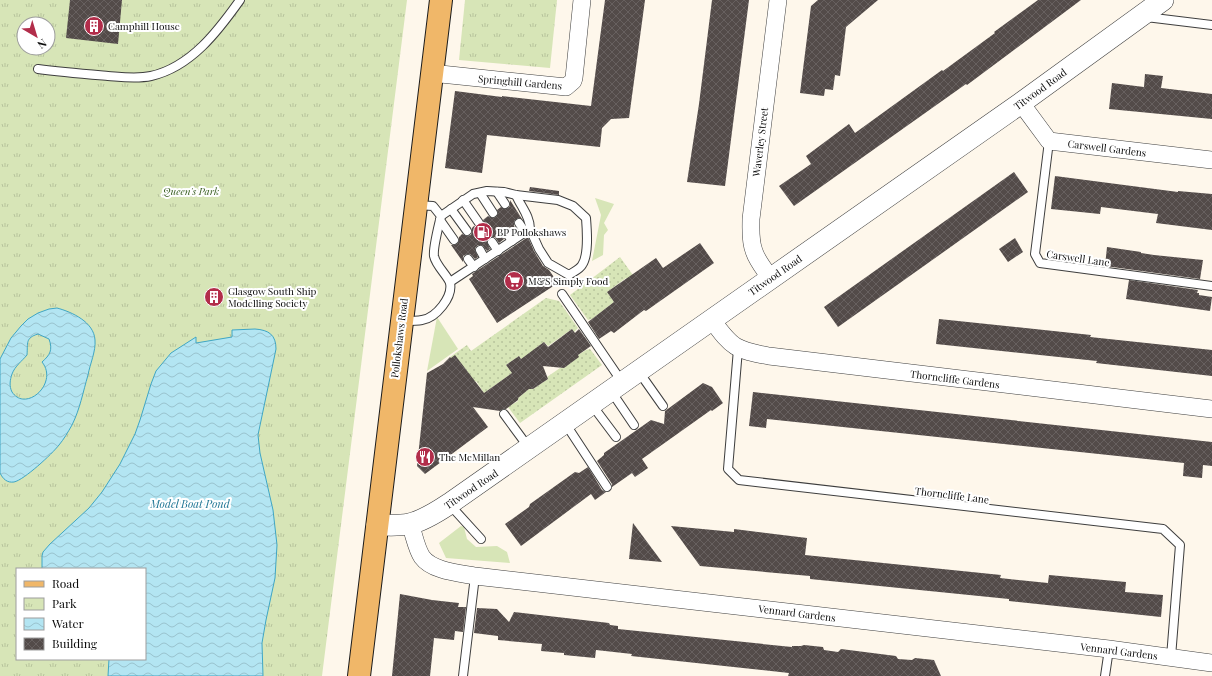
<svg xmlns="http://www.w3.org/2000/svg" width="1212" height="676" font-family="'Playfair Display',serif">
  <style>
    .grass { fill: #d7e5b7 }
    .park { fill: url(#park-tufts); fill-rule: evenodd }
    .garden { fill: url(#garden-dots) }
    .water { fill: url(#water-waves); stroke: #3fa6c4; fill-rule: evenodd }
    .building { fill: url(#building-cross-hatch) }
    .lines { fill: none; stroke-linecap: round; stroke-linejoin: round }
    .service-casing { stroke: #3e3e3e; stroke-width: 10 }
    .minor-casing { stroke: #3e3e3e; stroke-width: 18 }
    .tertiary-casing { stroke: #3e3e3e; stroke-width: 22 }
    .primary-casing { stroke: #1c1c1c; stroke-width: 24 }
    .service { stroke: #fff; stroke-width: 8 }
    .minor { stroke: #fff; stroke-width: 17 }
    .tertiary { stroke: #fff; stroke-width: 21 }
    .primary { stroke: #f0b769; stroke-width: 22 }
    .labels { text-anchor: middle; dominant-baseline: central; stroke-width: 4; stroke-linejoin: round; paint-order: stroke }
    .poi-label { font-size: 10px; fill: #0b0b0b; stroke: #fff; text-anchor: start }
    .street-label { font-size: 10px; fill: #0b0b0b; stroke: #fff }
    .park-label { font-size: 10px; font-style: italic; fill: #385e21; stroke: #fff }
    .water-label { font-size: 11px; font-style: italic; fill: #1e7594; stroke: #fff }
  </style>
  <defs>
    <pattern id="park-tufts" width="24" height="20" patternUnits="userSpaceOnUse"><rect width="24" height="20" fill="#d7e5b7"/><path d="M3 7l-1-3M5 7V3M7 7l1-3M15 17l-1-3M17 17v-4M19 17l1-3" fill="none" stroke="#b7c39c"/></pattern>
    <pattern id="garden-dots" width="8" height="8" patternUnits="userSpaceOnUse"><rect width="8" height="8" fill="#d7e5b7"/><path d="M2 2h.1M6 6h.1" fill="none" stroke="#b7c39c" stroke-width="1.8" stroke-linecap="round"/></pattern>
    <pattern id="water-waves" width="16" height="10" patternUnits="userSpaceOnUse"><rect width="16" height="10" fill="#b3e5f2"/><path d="M0 5q4-4 8 0t8 0" fill="none" stroke="#99c3ce"/></pattern>
    <pattern id="building-cross-hatch" width="8" height="8" patternUnits="userSpaceOnUse"><rect width="8" height="8" fill="#534b49"/><path d="M0 0l8 8M0 8l8-8" fill="none" stroke="#67605f"/></pattern>
  </defs>
  <rect width="100%" height="100%" fill="#fef7eb"/>
  <g class="grass">
    <path d="M595 198 614 204 604 223 608 230 604 235 603 255 592 261 601 215Z"/>
    <path d="M437 317 458 349 427 371Z"/>
    <path d="M461 526 464 527 467 539 476 547 497 546 507 552 510 563 446 558 439 543Z"/>
  </g>
  <g class="park">
    <path d="M0 0H407L322 676H0ZM24 24H48V48H24ZM17 569H145V659H17Z"/>
    <path d="M465 0H557L550 68 459 60Z"/>
  </g>
  <g class="garden">
    <path d="M620 257 640 285 633 289 626 278 607 292 614 302 592 319 588 320 570 295Z"/>
    <path d="M546 298 559 301 578 328 574 332 572 329 548 346 544 342 537 347 525 363 519 356 506 365 512 373 484 393 476 381 474 383 465 377 450 357 467 345 471 351Z"/>
    <path d="M590 349 602 365 520 423 508 407 518 401V398L529 389H533L548 379 547 377 560 368H564L578 357V355L586 350Z"/>
  </g>
  <g class="water">
    <path d="M57 308C72 312 94 322 95 340 96 351 90 364 88 375 83 392 80 409 72 425 68 432 64 439 59 445 52 454 24 480 14 482 7 483 3 479 0 473V359L11 338 21 326 28 319 38 313 49 309ZM38 334 49 339C53 350 50 355 42 362 59 383 26 413 12 392 9 386 10 380 12 374 15 366 22 361 27 355 28 343 25 338 38 334Z"/>
    <path d="M255 329C269 330 276 335 276 349L258 435 260 453 273 510 277 545 275 578 266 620 262 643 263 676H108L109 659H145V569H42V556L43 552 50 544 89 508 102 492 120 464 135 434 140 420 151 384 156 371 171 353 196 337V343L232 337V330Z"/>
  </g>
  <g class="building">
    <path d="M70 0H122L118 44 66 38Z"/>
    <path d="M605 0H645L629 118 611 119 602 128 600 147 487 135 482 173 445 168 455 91 502 97V96L591 106Z"/>
    <path d="M712 0H749L725 186 687 182 699 104Z"/>
    <path d="M818 0H878L846 27 840 76 835 75 833 90 825 89 824 96 800 93 811 6Z"/>
    <path d="M1038 0H1081L967 85 966 84 794 206 779 186 811 164 806 156 849 124 855 133 942 70 943 71 995 33 994 32Z"/>
    <path d="M1145 74 1163 76 1161 88 1212 94V119L1109 109 1112 83 1144 87Z"/>
    <path d="M1014 172 1028 192 838 327 824 307Z"/>
    <path d="M1055 176 1178 192V191L1212 194V230L1156 223 1158 214 1101 207 1100 214 1051 209Z"/>
    <path d="M530 187 559 191V195L529 191Z"/>
    <path d="M510 200 522 219 518 218 514 221V226L518 231 514 233 509 227H503L501 230V233L504 239 499 243 495 237H489L487 242 490 249 487 251 483 246 478 245 475 248V250L478 257 475 259 470 254H467L463 256V262L451 245H454L457 244 459 240V237L462 234 467 236 471 235 472 231V228L474 226 479 228 482 227 484 223 483 220 488 216 493 218 496 217 498 213 497 210 501 207 505 209 508 208 510 206Z"/>
    <path d="M528 237 534 251 543 266 549 270 558 283 497 323 469 279 473 276 472 274Z"/>
    <path d="M1015 238 1023 252 1008 262 999 249Z"/>
    <path d="M700 243 714 263 646 311 644 310 614 333 611 331 599 339 588 322 614 302 607 292 656 258 663 268Z"/>
    <path d="M1107 247 1141 252V253L1154 255 1203 260 1200 279 1105 266Z"/>
    <path d="M1129 280 1198 290 1197 293H1199V295L1212 297 1210 311 1126 299Z"/>
    <path d="M939 319 1091 335 1090 337 1212 350V376L1096 363 1097 361 936 344Z"/>
    <path d="M572 329 575 333 579 329 591 346 578 355 579 357 564 368 543 366 548 379 533 389H529L518 398V400L506 409H503L500 411 473 407 488 427 425 474 417 466 427 373 443 364 450 357 451 358 455 355 484 393 512 373 506 365 519 356 521 359 544 342 548 347Z"/>
    <path d="M703 383 712 387 723 403 712 411 711 410 642 459 648 468 635 477 632 473 612 487V484L597 461 604 455V453L651 420 664 424 665 411Z"/>
    <path d="M753 392 1212 442V466L1203 465 1202 478 1183 476 1184 463 767 419 766 428 749 426Z"/>
    <path d="M588 467 602 490 606 492 595 500 591 494 521 546 505 524 529 507 530 504 575 472 579 473Z"/>
    <path d="M633 523 662 562 629 559Z"/>
    <path d="M671 526 734 532V529L807 538 805 555 1001 575 1000 578 1048 583 1049 575 1126 582 1125 592 1163 595 1161 617 1009 601V599L810 579V576L700 566Z"/>
    <path d="M400 594 432 600 459 603 458 607H466L463 632 455 631 454 640 434 638 430 676H392Z"/>
    <path d="M477 608 497 609 509 622 514 612 609 623 610 625 618 626V629L657 633 792 647V646H801L804 645 823 647 824 650 838 652 841 649 896 656 898 659 912 660 915 658 934 660 941 676H788L789 673 631 656 632 654 596 650 595 658 564 655V653L541 651 542 644 498 640V636L474 633Z"/>
  </g>
  <g class="lines">
    <defs>
      <g id="service">
        <path d="M1146 17 1212 25"/>
        <path d="M38 69C61 72 85 74 108 76 122 77 137 79 151 76 191 67 218 31 240 0"/>
        <path d="M1049 141 1035 254 1040 263 1212 286"/>
        <path d="M497 192 505 204"/>
        <path d="M480 193 493 213"/>
        <path d="M463 200 479 223"/>
        <path d="M451 209 467 231"/>
        <path d="M441 216 473 194 487 191 504 192 516 195 558 200 573 206 586 218C587 231 589 255 582 265 580 269 573 272 569 275L548 263 539 249 530 229"/>
        <path d="M440 220 454 240"/>
        <path d="M519 223 525 232"/>
        <path d="M506 232 512 241"/>
        <path d="M492 242 498 251"/>
        <path d="M480 250 485 259"/>
        <path d="M468 259 474 267"/>
        <path d="M450 282 530 229C530 216 521 207 516 195"/>
        <path d="M562 294 622 382"/>
        <path d="M404 321C410 321 417 321 422 320 436 318 453 297 450 283 448 276 436 266 434 256 433 250 439 224 441 216L433 206 416 205"/>
        <path d="M738 349 728 469 739 480 1163 529 1180 545 1171 657"/>
        <path d="M639 372 663 406"/>
        <path d="M611 391 634 425"/>
        <path d="M592 405 616 437"/>
        <path d="M504 414 529 448"/>
        <path d="M565 423 607 487"/>
        <path d="M450 505 481 539"/>
        <path d="M463 676 475 576"/>
        <path d="M1105 676 1109 649"/>
      </g>
      <g id="minor">
        <path d="M431 73 566 87 573 81 574 78 582 0"/>
        <path d="M1021 103 1049 141 1212 160"/>
        <path d="M771 279C765 270 757 261 754 251 750 241 751 230 751 219L778 0"/>
        <path d="M712 320C732 348 736 350 769 356L1212 409"/>
        <path d="M410 524C414 534 416 548 422 557 432 571 459 573 475 576L1109 649 1212 663"/>
      </g>
      <path id="tertiary" d="M377 525C388 525 398 526 409 524 423 521 437 512 449 504L1021 103 1163 0"/>
      <path id="primary" d="M359 676 441 0"/>
    </defs>
    <use href="#service" class="service-casing"/>
    <use href="#minor" class="minor-casing"/>
    <use href="#tertiary" class="tertiary-casing"/>
    <use href="#primary" class="primary-casing"/>
    <use href="#service" class="service"/>
    <use href="#minor" class="minor"/>
    <use href="#tertiary" class="tertiary"/>
    <use href="#primary" class="primary"/>
  </g>
  <defs>
    <symbol id="building-disc" viewBox="-11 -11 22 22"><circle r="9.5" fill="#b22d4a" stroke="#fff"/><path d="M-4-6H4V6H1V3H-1V6H-4ZM-2.5-4.3h1.7v1.8h-1.7ZM.8-4.3h1.7v1.8H.8ZM-2.5-1h1.7V.8h-1.7ZM.8-1h1.7V.8H.8Z" fill="#fff"/></symbol>
    <symbol id="fuel-disc" viewBox="-11 -11 22 22"><circle r="9.5" fill="#b22d4a" stroke="#fff"/><path d="M-5.5-6h7V0h2V4h1.3V-2.5L3-4.5l.8-.8L6-3V5H2.5V1h-1V6h-7ZM-4.2-4.7v3.2H.2V-4.7Z" fill="#fff"/></symbol>
    <symbol id="supermarket-disc" viewBox="-11 -11 22 22"><circle r="9.5" fill="#b22d4a" stroke="#fff"/><path d="M-6-5.5h2.5l.6 2H6L4.5 2H-2.5L-4.4-4H-6ZM-1.5 3.2a1.3 1.3 0 1 0 .1 0ZM3 3.2a1.3 1.3 0 1 0 .1 0Z" fill="#fff"/></symbol>
    <symbol id="restaurant-disc" viewBox="-11 -11 22 22"><circle r="9.5" fill="#b22d4a" stroke="#fff"/><path d="M-5-6h1v4h1v-4h1v4h1v-4h1v5L-1.5 .5V6h-2V.5L-5-1ZM5-6V6H3V1.5H1.5Q1.5-4 5-6Z" fill="#fff"/></symbol>
  </defs>
  <g fill-rule="evenodd">
    <use href="#building-disc" x="83" y="15" width="22" height="22"/>
    <use href="#fuel-disc" x="472" y="221" width="22" height="22"/>
    <use href="#supermarket-disc" x="503" y="270" width="22" height="22"/>
    <use href="#building-disc" x="203" y="286" width="22" height="22"/>
    <use href="#restaurant-disc" x="414" y="446" width="22" height="22"/>
  </g>
  <g class="labels">
    <g class="poi-label">
      <text x="108" y="26">Camphill House</text>
      <text x="497" y="232">BP Pollokshaws</text>
      <text x="528" y="281">M&amp;S Simply Food</text>
      <text x="228" y="291">Glasgow South Ship<tspan x="228" dy="12">Modelling Society</tspan></text>
      <text x="439" y="457">The McMillan</text>
    </g>
    <g class="street-label">
      <text transform="translate(520 82) rotate(5)">Springhill Gardens</text>
      <text transform="translate(1040 89) rotate(-36)">Titwood Road</text>
      <text transform="translate(760 142) rotate(-83)">Waverley Street</text>
      <text transform="translate(1107 148) rotate(7)">Carswell Gardens</text>
      <text transform="translate(1078 258) rotate(8)">Carswell Lane</text>
      <text transform="translate(775 275) rotate(-35)">Titwood Road</text>
      <text transform="translate(399 338) rotate(-83)">Pollokshaws Road</text>
      <text transform="translate(955 379) rotate(7)">Thorncliffe Gardens</text>
      <text transform="translate(471 489) rotate(-34)">Titwood Road</text>
      <text transform="translate(952 495) rotate(7)">Thorncliffe Lane</text>
      <text transform="translate(797 613) rotate(7)">Vennard Gardens</text>
      <text transform="translate(1119 651) rotate(7)">Vennard Gardens</text>
    </g>
    <g class="park-label">
      <text x="191" y="191">Queen's Park</text>
    </g>
    <g class="water-label">
      <text x="190" y="503">Model Boat Pond</text>
    </g>
  </g>
  <rect x="16" y="568" width="130" height="92" fill="#ffffff" stroke="#9d9d9d"/>
  <rect x="24" y="581" width="20" height="6" fill="#f0b769" stroke="#9d9d9d"/>
  <text x="52" y="588" font-size="12" fill="#0b0b0b">Road</text>
  <rect x="24" y="598" width="20" height="12" fill="url(#park-tufts)" stroke="#9d9d9d"/>
  <text x="52" y="608" font-size="12" fill="#0b0b0b">Park</text>
  <rect x="24" y="618" width="20" height="12" fill="url(#water-waves)" stroke="#9d9d9d"/>
  <text x="52" y="628" font-size="12" fill="#0b0b0b">Water</text>
  <rect x="24" y="638" width="20" height="12" fill="url(#building-cross-hatch)" stroke="#9d9d9d"/>
  <text x="52" y="648" font-size="12" fill="#0b0b0b">Building</text>
  <g transform="translate(36 36) rotate(142)"><circle r="19" fill="#ffffff" stroke="#9d9d9d"/>
  <path d="M0-3L7 15L0 10L-7 15Z" fill="#b22d4a"/>
  <text y="-6" font-size="11" font-weight="bold" text-anchor="middle" fill="#0b0b0b">N</text>
  </g>
</svg>
